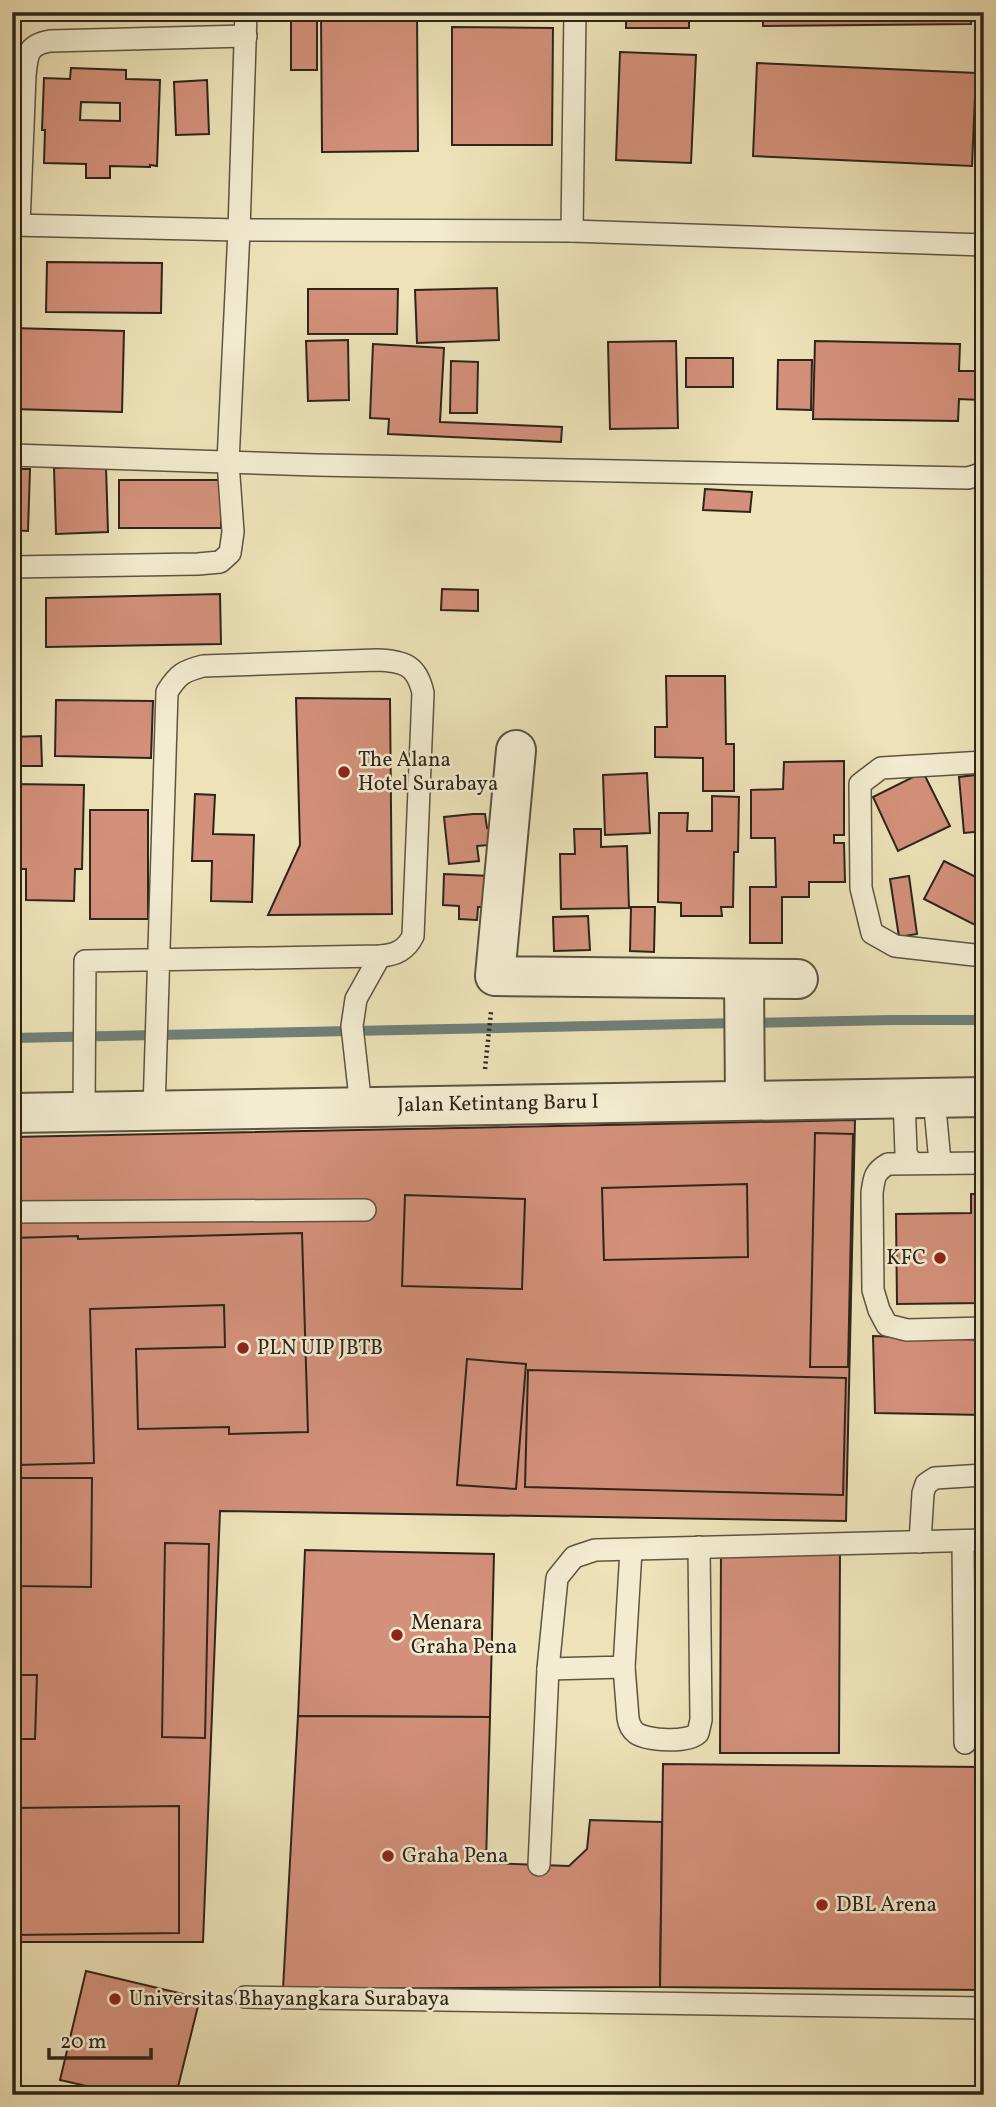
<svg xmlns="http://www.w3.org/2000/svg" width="996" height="2107" font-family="Vollkorn,serif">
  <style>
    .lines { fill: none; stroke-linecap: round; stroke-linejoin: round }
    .stream { stroke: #708079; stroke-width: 10 }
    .building { fill: #d3907a; stroke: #2d251b; stroke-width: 2; fill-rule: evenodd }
    .service-casing { stroke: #5d5442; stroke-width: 24 }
    .minor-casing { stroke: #5d5442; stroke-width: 42 }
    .tertiary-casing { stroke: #5d5442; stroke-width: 42 }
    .path { stroke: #2d251b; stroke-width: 4.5; stroke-dasharray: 2 3.5; stroke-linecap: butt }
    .service { stroke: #f3ecd1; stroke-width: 21 }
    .minor { stroke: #f3ecd1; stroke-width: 38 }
    .tertiary { stroke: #f3ecd1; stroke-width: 38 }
    .poi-dot { fill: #8f2418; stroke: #f3ecd1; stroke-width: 2.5 }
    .labels { text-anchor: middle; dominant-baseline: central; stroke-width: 5; stroke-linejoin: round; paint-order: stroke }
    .poi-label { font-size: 21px; fill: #2d251b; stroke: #f3ecd1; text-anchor: start }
    .street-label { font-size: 21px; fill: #2d251b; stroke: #f3ecd1 }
  </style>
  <rect width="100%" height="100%" fill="#ede2b8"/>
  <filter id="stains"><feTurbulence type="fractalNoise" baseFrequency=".00286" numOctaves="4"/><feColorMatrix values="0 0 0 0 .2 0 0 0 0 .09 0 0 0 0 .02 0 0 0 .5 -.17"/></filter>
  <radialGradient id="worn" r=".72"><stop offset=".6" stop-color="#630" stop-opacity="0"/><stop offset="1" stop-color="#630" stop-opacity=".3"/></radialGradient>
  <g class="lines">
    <path class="stream" d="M12 1038 892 1020H984"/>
  </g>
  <g class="building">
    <rect x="291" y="12" width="26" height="58"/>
    <path d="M321 12H417L418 151 322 152Z"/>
    <rect x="626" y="12" width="63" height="16"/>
    <path d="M763 12H971V24L763 26Z"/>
    <path d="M452 27 553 28 552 145H452Z"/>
    <path d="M620 52 696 55 691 163 616 160Z"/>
    <path d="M757 63 976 73 972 166 753 156Z"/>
    <path d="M71 68 126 70V79L160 80 157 166 150 165V167L110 166V178H86V164L44 163 45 130H42L44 78 70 79ZM81 102 120 103V121L80 120Z"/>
    <path d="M207 80 209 134 176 135 174 82Z"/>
    <path d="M47 262 162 263 161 313 46 312Z"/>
    <path d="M497 288 499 340 417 343 415 290Z"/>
    <path d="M308 289H398L397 334H308Z"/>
    <path d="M12 328 124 331 122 412 12 409Z"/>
    <path d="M348 340 349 400 308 401 306 341Z"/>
    <path d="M676 341 678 428 610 429 608 342Z"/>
    <path d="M815 341 960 344 959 371H980V400L959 399 958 421 813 419Z"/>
    <path d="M373 344 444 348 440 422 562 427 561 442 388 434 389 419 370 418Z"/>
    <rect x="686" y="358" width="47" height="29"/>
    <path d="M778 360H812L811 410 777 409Z"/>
    <path d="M451 361 478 362 477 413H450Z"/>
    <path d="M106 466 108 532 56 534 54 468Z"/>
    <path d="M12 469H30L28 531 12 530Z"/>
    <rect x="119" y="480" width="102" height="48"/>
    <path d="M705 489 752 492 750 512 703 510Z"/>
    <path d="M442 589 478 590V611L441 610Z"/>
    <path d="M220 594 221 644 46 647V598Z"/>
    <path d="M666 676H725L726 744H734V791H703V758L655 757V727H667Z"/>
    <path d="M296 698 390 699 392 914 268 915 300 845Z"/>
    <path d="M56 700 153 701 151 758 55 756Z"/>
    <path d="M41 736 42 766H12V737Z"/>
    <path d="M844 761V835H834V843H844L845 882H809V897H782V943H750V887H776L775 838H751V790L783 789 784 762Z"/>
    <path d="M923 772 950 826 898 851 873 797Z"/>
    <path d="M647 773 650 833 605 835 603 775Z"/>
    <path d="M984 774V831L964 833 959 777Z"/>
    <path d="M12 784 84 785 82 869H75L74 901 26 900V869H12Z"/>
    <path d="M195 794 215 795 213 834 254 835 252 902 211 901 212 861H192Z"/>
    <path d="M712 796 739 797 738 852H734L733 907H721L722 916H681V903L658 902 659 813H688L687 831H712Z"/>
    <rect x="90" y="810" width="58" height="109"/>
    <path d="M473 814H485L487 828H494L489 845 477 846 479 861 449 864 444 817Z"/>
    <path d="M574 829H601V847L627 846 629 908 561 909 560 854H575Z"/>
    <path d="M944 861 984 881V908L975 925 924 899Z"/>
    <path d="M444 874 490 876 489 907H478L477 920 459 919V906L443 905Z"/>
    <path d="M909 876 917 934 899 937 890 879Z"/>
    <path d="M631 907H655L654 952 630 951Z"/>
    <path d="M588 916 590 950 554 951 553 917Z"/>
    <path d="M855 1120 846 1521 220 1511 203 1942H12V1137Z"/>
    <path d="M815 1133 853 1134 848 1367H810Z"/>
    <path d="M747 1184 748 1257 604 1260 602 1188Z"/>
    <path d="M971 1194H984V1303L897 1304 896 1214 971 1213Z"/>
    <path d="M405 1195 525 1199 522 1289 402 1286Z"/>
    <path d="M302 1233 308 1432 229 1434V1427L138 1429 136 1349 225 1347 224 1305 90 1309 94 1463 17 1465 12 1238 78 1236V1239Z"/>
    <path d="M873 1336 984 1340V1415L875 1413Z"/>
    <path d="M467 1359 526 1364 516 1489 457 1485Z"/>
    <path d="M528 1370 846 1378 843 1495 525 1487Z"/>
    <path d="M20 1478H92L91 1587 19 1586Z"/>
    <path d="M165 1543 209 1544 205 1738 162 1737Z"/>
    <path d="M721 1546 840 1547 839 1753H720Z"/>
    <path d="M305 1550 494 1554 490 1717 298 1716Z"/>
    <path d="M12 1675H37L35 1739H12Z"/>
    <path d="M298 1716 490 1717 486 1863 569 1866 587 1849 590 1820 662 1822 660 1987 283 1989Z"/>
    <path d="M663 1764 984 1767V1990L660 1987Z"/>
    <path d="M179 1806V1933L12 1935V1808Z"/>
    <path d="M86 1971 200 1998 176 2095H126L60 2080Z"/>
  </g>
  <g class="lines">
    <defs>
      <g id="service">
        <path d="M12 225 239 230 572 231 984 245"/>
        <path d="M19 225 25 76C27 55 27 45 50 41L246 36"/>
        <path d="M572 231 575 12"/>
        <path d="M12 455 316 465 968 478 984 473"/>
        <path d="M12 567 198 564 220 562 230 553 233 532 228 462 239 230 246 12"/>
        <path d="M984 762 881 768 860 784 861 888 872 933 895 946 974 955 984 954"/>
        <path d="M904 1098 906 1153 911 1162"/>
        <path d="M934 1098 940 1162"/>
        <path d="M361 1107 352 1026 356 999 380 956"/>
        <path d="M84 1111 85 961 380 956C396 955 406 950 413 936L423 693C417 665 404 661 377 660L203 666C184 671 178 674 167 692L154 1110"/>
        <path d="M984 1163 888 1164C874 1172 874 1178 872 1193L873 1290 879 1310 887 1325 907 1330 984 1328"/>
        <path d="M12 1212 365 1210"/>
        <path d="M920 1542 923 1493 926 1484 935 1478 984 1475"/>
        <path d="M963 1542 965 1743"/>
        <path d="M624 1667 628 1718C629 1725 631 1729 636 1733 648 1741 688 1743 698 1733L701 1720 699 1547"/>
        <path d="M548 1669 557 1578 574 1557 595 1550 984 1540"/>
        <path d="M539 1865 548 1669 624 1667 631 1550"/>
        <path d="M245 1997 984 2008"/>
      </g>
      <g id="minor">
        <path d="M516 750 495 976 798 979"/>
        <path d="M744 980 745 1100"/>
      </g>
      <path id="tertiary" d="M12 1113 984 1097"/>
    </defs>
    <use href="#service" class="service-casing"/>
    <use href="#minor" class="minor-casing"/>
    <use href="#tertiary" class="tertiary-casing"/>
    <path class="path" d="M485 1069 491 1012"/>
    <use href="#service" class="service"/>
    <use href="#minor" class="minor"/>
    <use href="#tertiary" class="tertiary"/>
  </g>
  <g class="poi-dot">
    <circle cx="344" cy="772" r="7"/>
    <circle cx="940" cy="1258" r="7"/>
    <circle cx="243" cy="1348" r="7"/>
    <circle cx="397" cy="1635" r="7"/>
    <circle cx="388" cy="1856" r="7"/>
    <circle cx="822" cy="1905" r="7"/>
    <circle cx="115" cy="1999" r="7"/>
  </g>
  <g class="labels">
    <g class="poi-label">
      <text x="358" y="760">The Alana<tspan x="358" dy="24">Hotel Surabaya</tspan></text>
      <text x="926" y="1258" text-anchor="end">KFC</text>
      <text x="257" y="1348">PLN UIP JBTB</text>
      <text x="411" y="1623">Menara<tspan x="411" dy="24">Graha Pena</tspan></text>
      <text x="402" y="1856">Graha Pena</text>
      <text x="836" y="1905">DBL Arena</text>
      <text x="129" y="1999">Universitas Bhayangkara Surabaya</text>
    </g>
    <g class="street-label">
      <text transform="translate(498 1104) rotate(-1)">Jalan Ketintang Baru I</text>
    </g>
  </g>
  <rect width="996" height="2107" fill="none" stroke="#ede2b8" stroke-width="42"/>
  <rect x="14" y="14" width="968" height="2079" fill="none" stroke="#2d251b" stroke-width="3.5"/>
  <rect x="21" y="21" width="954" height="2065" fill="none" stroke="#2d251b" stroke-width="2"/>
  <path d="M49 2048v10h102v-10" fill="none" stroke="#2d251b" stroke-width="3.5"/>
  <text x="60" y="2048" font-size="21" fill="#2d251b" stroke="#f3ecd1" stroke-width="5" paint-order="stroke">20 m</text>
  <rect width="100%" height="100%" filter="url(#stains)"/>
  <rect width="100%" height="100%" fill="url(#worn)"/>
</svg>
